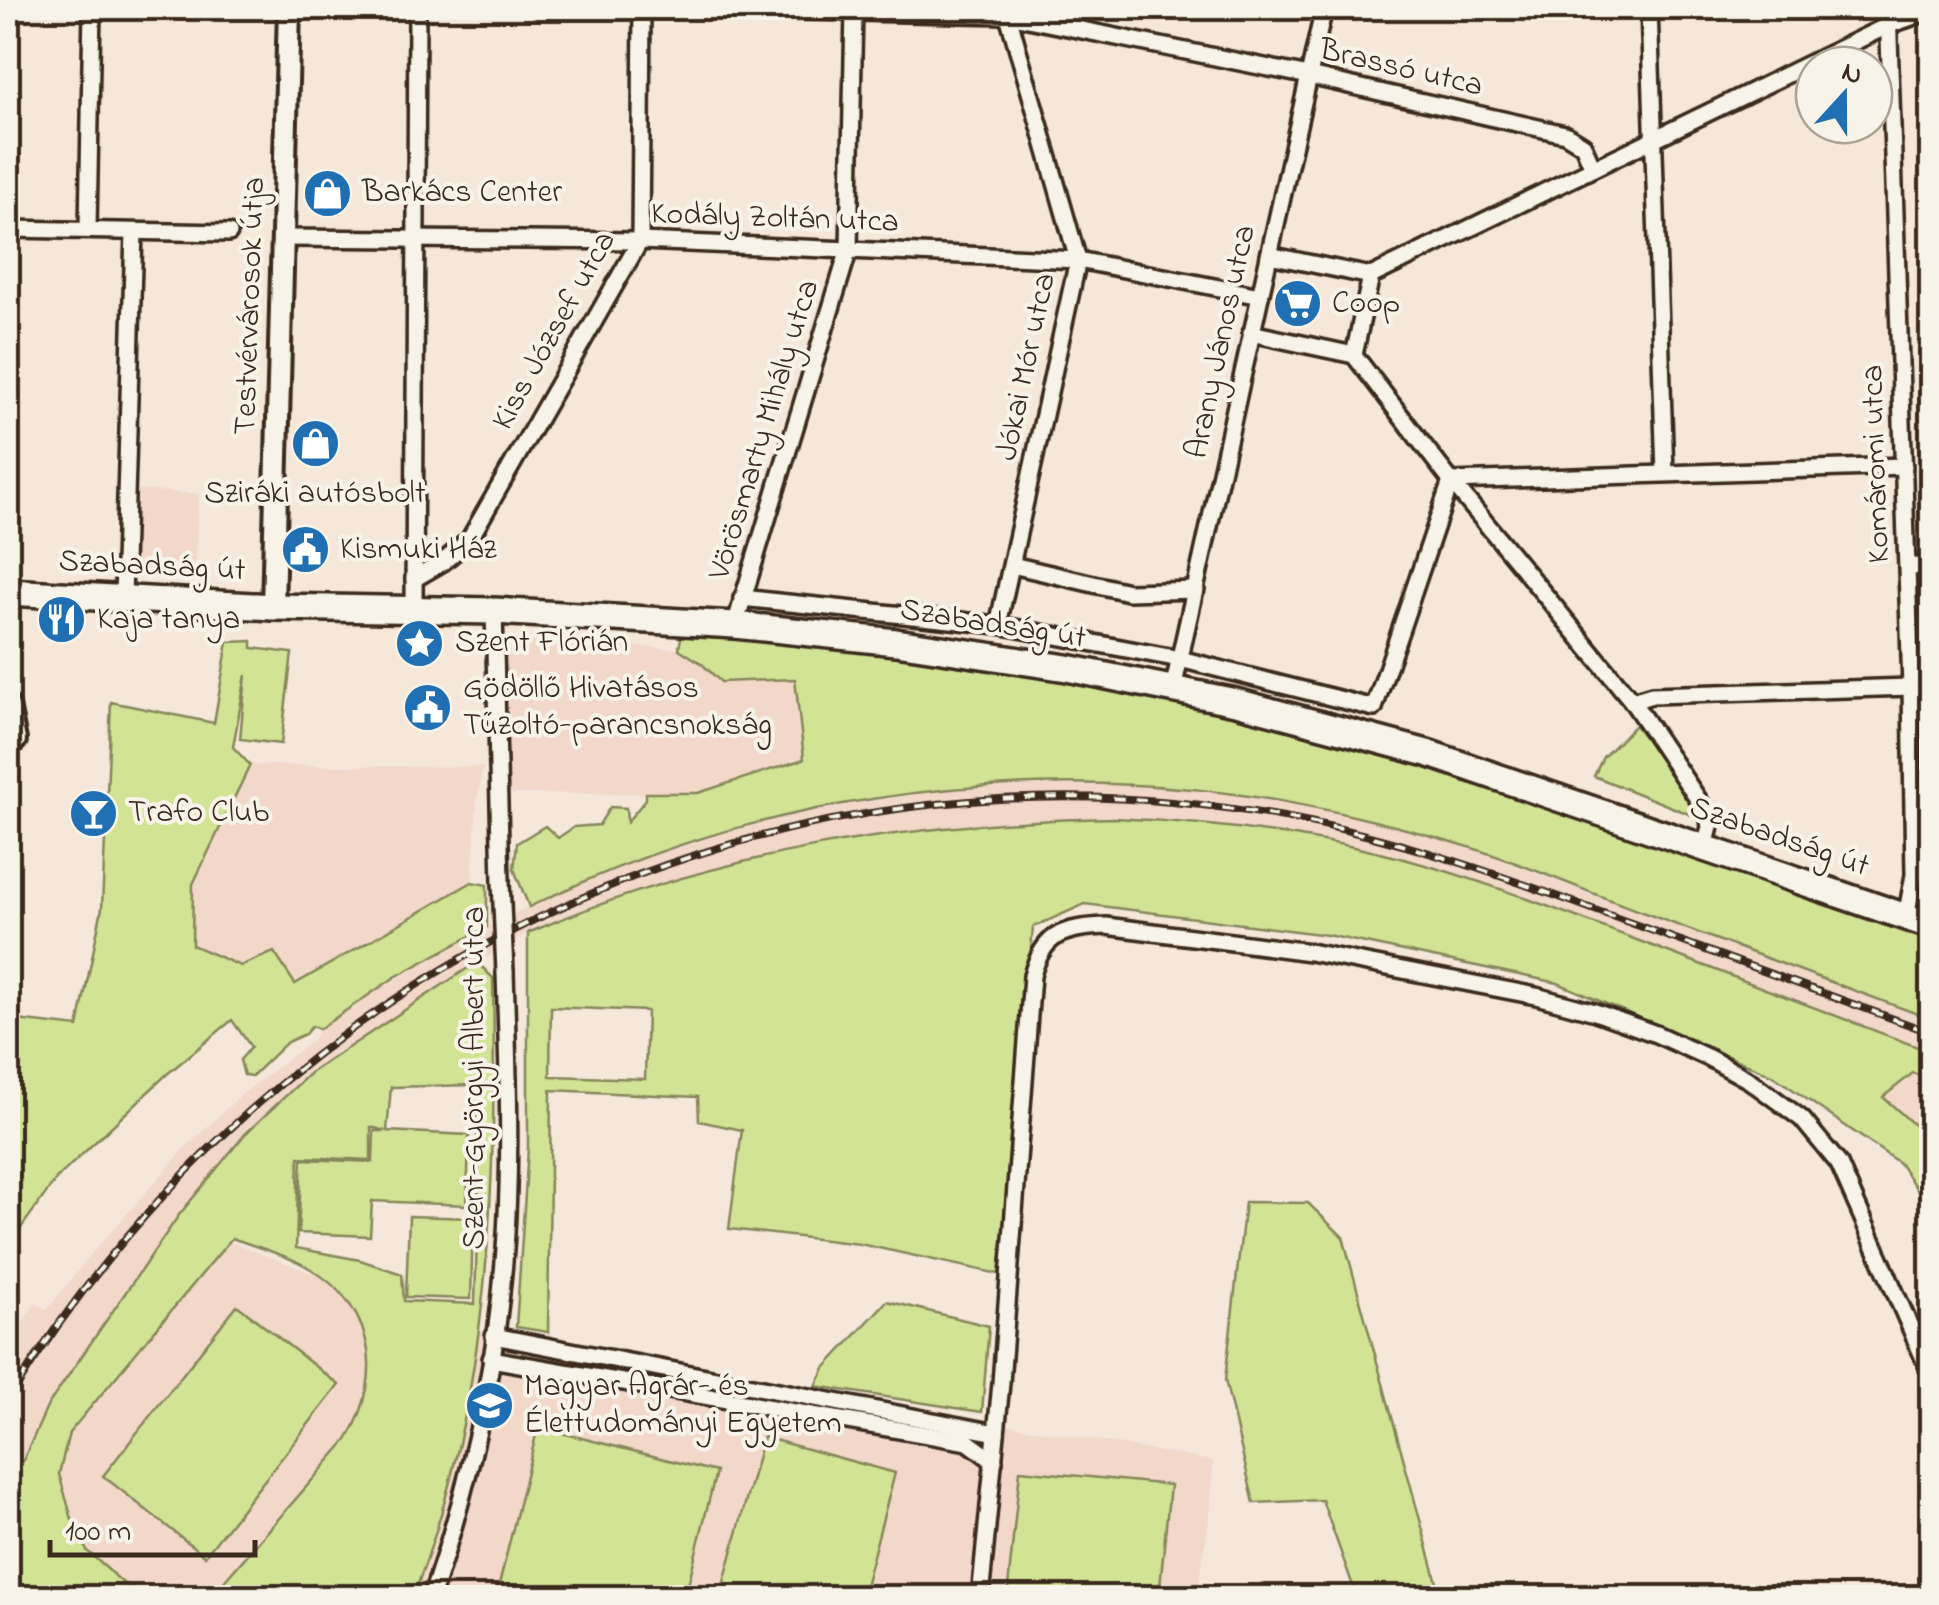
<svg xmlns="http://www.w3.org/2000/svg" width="1939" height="1605" font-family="'Indie Flower',sans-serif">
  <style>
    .built { fill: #f2d8c9 }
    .green { fill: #d2e396; stroke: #86865a; stroke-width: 2.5; fill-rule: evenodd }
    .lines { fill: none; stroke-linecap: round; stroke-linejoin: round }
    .minor-casing { stroke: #3b2a1e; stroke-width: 22 }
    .tertiary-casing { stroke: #3b2a1e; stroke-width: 28 }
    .primary-casing { stroke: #3b2a1e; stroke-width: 32 }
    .minor { stroke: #f7f3e8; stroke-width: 15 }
    .tertiary { stroke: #f7f3e8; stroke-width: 20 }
    .primary { stroke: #f7f3e8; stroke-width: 25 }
    .rail-casing { stroke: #3b2a1e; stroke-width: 8 }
    .rail { stroke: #f7f3e8; stroke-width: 4; stroke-dasharray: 11; stroke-linecap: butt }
    .minor-bridge-casing { stroke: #3b2a1e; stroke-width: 22; stroke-linecap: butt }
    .minor-bridge { stroke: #f7f3e8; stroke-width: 15 }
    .labels { text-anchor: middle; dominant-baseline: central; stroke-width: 8; stroke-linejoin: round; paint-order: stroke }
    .street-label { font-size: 32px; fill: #3b2a1e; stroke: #f7f3e8 }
    .poi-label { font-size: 32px; fill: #3b2a1e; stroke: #f7f3e8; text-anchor: start }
  </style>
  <rect width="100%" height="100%" fill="#f5e7da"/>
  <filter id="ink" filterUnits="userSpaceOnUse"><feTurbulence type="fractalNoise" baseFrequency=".01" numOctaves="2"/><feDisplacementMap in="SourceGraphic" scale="20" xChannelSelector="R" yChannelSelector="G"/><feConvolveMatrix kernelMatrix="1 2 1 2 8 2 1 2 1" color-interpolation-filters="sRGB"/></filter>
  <g filter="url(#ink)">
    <g class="built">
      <path d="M138 490 199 494 194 574 133 570Z"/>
      <path d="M535 641 679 649 701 663 721 682 795 679 804 759 698 793 509 794 505 651Z"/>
      <path d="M250 765 483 767 477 800 472 882 295 985 240 967 192 945 193 885Z"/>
      <path d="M1019 784 1147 785 1237 794 1374 821 1452 842 1931 1019V1052L1531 900 1378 852 1292 835 1200 822 1114 818 1028 820 912 830 764 856 591 906 528 933 448 981 310 1073 245 1134 179 1215 48 1405 8 1494V1343L36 1303 47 1310 87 1259 186 1147 241 1095 314 1039 319 1029 360 999 487 927 583 880 656 854 741 828 814 810 974 786Z"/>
      <path d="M1913 1073 1931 1080V1140L1882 1097Z"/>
      <path d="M219 1238 460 1328 1213 1461 1211 1506 1197 1597 8 1598 65 1428Z"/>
    </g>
    <g class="green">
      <path d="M682 632 996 663 1350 737 1931 939V1019C1832 982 1733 946 1634 909 1573 886 1512 859 1449 841 1380 821 1307 804 1235 794 998 763 744 800 529 907L514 869 517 843 545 826 558 838 574 827 599 825 610 807 626 808 627 822 646 799V793H698L804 759 795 679 721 682 701 663 679 649Z"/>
      <path d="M252 641V648L292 653 281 744 240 739 246 675 233 747 250 765 193 884 192 945 240 966 274 952 295 984 472 882 487 885V927L395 977 319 1029 312 1026 305 1034 287 1042 252 1076 244 1075 240 1060 251 1047 232 1020 166 1075 57 1178 8 1246V1019L78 1027 102 908 111 702 214 723 228 642Z"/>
      <path d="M1635 725 1698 806 1704 820 1594 776 1603 757Z"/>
      <path d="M1114 818C1203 822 1289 832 1376 852 1465 873 1550 907 1634 939 1733 977 1832 1014 1931 1052V1080L1913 1073 1883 1097 1931 1140V1210L1899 1163 1772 1075 1558 983 1327 935 1085 904 1033 927 999 1274 860 1244 729 1229 742 1130 699 1121 698 1097 551 1090 548 1332 516 1327 528 1149V933C714 852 913 822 1114 818ZM551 1007 647 1011 645 1079 550 1076Z"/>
      <path d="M477 962 493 978C497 1188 490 1399 413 1597L246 1598 214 1593 347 1440C388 1372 372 1298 298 1262 277 1252 253 1246 232 1238L69 1433 59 1474 72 1519 87 1551 124 1584 151 1597H8V1494L48 1405 179 1215 245 1134 310 1073ZM474 1085 479 1167 475 1304 404 1301 402 1274 360 1260 296 1248 299 1157 371 1160V1127L385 1131H374L373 1162 302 1159 298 1233 370 1236 372 1201 467 1205 469 1135 387 1131 391 1087Z"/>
      <path d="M1245 1202 1308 1203 1343 1237 1441 1597H1357L1322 1500 1254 1503 1225 1380Z"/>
      <path d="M409 1216 473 1218 471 1299 406 1297Z"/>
      <path d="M887 1301 989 1326 982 1412 816 1386 825 1368Z"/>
      <path d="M237 1305 339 1385 205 1556 103 1476Z"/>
      <path d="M538 1427 716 1472 685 1597H496Z"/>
      <path d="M763 1437 895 1473 862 1597H720Z"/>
      <path d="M1020 1470 1170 1485 1159 1597H1007Z"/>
    </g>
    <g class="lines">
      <defs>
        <g id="minor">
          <path d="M642 8 1008 15 1309 76 1565 134 1583 145 1593 168"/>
          <path d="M1649 8 1665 473"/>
          <path d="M1888 8 1911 687 1914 875 1906 917"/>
          <path d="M8 229 229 233"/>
          <path d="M88 229 92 8"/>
          <path d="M283 238 640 241 1078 260 1260 296"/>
          <path d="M1269 255 1371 276 1354 355"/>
          <path d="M1371 276 1889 25 1932 10"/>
          <path d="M1251 333 1354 355 1451 481 1632 701 1708 814 1710 827 1705 847"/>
          <path d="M1451 481 1904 466"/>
          <path d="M1012 565 1128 592 1196 590"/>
          <path d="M1908 569 1932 561"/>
          <path d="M414 579 443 562 469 540 640 241 642 8"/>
          <path d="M123 597 134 232"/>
          <path d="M742 598 998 625 1180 659 1374 708 1451 481"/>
          <path d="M414 608 417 8"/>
          <path d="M494 611 501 882"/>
          <path d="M735 625 849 249 854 11"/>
          <path d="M998 625 1078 260 1008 15 1010 8"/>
          <path d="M1173 689 1324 8"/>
          <path d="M1632 701 1652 695 1911 687 1932 694"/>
          <path d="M494 1336 996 1433"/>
          <path d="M491 1359 968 1442 994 1461"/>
          <path d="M431 1598C467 1491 495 1375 504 1262 512 1166 508 1068 505 972"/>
          <path d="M980 1598 1001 1383 1032 976C1043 933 1064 928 1106 926L1310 952 1536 996 1595 1012 1656 1034 1709 1058 1749 1080 1802 1119 1839 1164 1932 1377"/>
        </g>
        <g id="tertiary">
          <path d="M273 607 289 8"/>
          <path d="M8 706 15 740"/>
        </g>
        <path id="primary" d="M8 592 273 607 494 611 735 625 896 642 1067 668 1236 702 1427 753 1932 926"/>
      </defs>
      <use href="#minor" class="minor-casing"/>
      <use href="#tertiary" class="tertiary-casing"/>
      <use href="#primary" class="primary-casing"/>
      <use href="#minor" class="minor"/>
      <use href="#tertiary" class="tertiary"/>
      <use href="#primary" class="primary"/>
      <defs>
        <path id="rail" d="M8 1401C277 961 777 723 1289 818 1397 838 1500 875 1603 913 1713 952 1822 993 1932 1033"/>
      </defs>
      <use href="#rail" class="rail-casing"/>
      <use href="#rail" class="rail"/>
      <defs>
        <path id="minor-bridge" d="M501 882 505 972"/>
      </defs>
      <use href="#minor-bridge" class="minor-bridge-casing"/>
      <use href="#minor-bridge" class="minor-bridge"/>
    </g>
  </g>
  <defs>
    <symbol id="shop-disc" viewBox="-11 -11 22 22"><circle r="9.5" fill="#1f6fb2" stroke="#f7f3e8"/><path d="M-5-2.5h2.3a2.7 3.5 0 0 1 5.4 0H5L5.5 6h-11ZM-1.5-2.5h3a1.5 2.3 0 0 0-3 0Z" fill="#fff"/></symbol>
    <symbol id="supermarket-disc" viewBox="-11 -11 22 22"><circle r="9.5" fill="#1f6fb2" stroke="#f7f3e8"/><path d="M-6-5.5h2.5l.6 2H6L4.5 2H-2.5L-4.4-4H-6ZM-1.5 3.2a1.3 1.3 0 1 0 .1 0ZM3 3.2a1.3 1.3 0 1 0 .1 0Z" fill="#fff"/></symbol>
    <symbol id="civic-disc" viewBox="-11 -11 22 22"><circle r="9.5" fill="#1f6fb2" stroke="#f7f3e8"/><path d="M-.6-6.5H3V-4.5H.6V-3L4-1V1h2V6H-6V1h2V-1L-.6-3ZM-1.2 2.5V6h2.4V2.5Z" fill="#fff"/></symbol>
    <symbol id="restaurant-disc" viewBox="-11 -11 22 22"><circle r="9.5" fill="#1f6fb2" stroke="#f7f3e8"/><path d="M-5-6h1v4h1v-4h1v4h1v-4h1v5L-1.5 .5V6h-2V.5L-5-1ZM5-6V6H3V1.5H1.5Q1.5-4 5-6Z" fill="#fff"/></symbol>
    <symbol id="sight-disc" viewBox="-11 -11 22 22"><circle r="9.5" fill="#1f6fb2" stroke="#f7f3e8"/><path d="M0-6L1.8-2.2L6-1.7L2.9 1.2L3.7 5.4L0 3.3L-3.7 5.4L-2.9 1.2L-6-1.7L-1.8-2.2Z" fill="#fff"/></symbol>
    <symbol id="bar-disc" viewBox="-11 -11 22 22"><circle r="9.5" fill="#1f6fb2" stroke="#f7f3e8"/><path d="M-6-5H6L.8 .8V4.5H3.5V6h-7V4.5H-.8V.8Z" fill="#fff"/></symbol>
    <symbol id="university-disc" viewBox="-11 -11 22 22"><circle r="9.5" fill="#1f6fb2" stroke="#f7f3e8"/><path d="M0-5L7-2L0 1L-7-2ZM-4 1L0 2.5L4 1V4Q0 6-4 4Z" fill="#fff"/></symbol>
  </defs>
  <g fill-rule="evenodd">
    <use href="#shop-disc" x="300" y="166" width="55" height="55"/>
    <use href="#supermarket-disc" x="1270" y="276" width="55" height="55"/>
    <use href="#shop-disc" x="288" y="416" width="55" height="55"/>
    <use href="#civic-disc" x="278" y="522" width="55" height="55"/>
    <use href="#restaurant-disc" x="34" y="592" width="55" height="55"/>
    <use href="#sight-disc" x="392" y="616" width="55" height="55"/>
    <use href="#civic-disc" x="400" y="680" width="55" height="55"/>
    <use href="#bar-disc" x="66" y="786" width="55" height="55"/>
    <use href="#university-disc" x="462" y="1378" width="55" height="55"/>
  </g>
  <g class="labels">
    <g class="street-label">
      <text transform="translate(1401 69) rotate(13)">Brassó utca</text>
      <text transform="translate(775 219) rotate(2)">Kodály Zoltán utca</text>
      <text transform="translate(251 306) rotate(-88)">Testvérvárosok útja</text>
      <text transform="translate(555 331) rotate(-61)">Kiss József utca</text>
      <text transform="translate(1222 342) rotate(-78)">Arany János utca</text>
      <text transform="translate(1027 367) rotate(-78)">Jókai Mór utca</text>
      <text transform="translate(765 430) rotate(-73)">Vörösmarty Mihály utca</text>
      <text transform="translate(1877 464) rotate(-92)">Komáromi utca</text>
      <text transform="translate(152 567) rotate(3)">Szabadság út</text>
      <text transform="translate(993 625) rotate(9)">Szabadság út</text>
      <text transform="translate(1779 838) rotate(19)">Szabadság út</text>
      <text transform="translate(475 1078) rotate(-90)">Szent-Györgyi Albert utca</text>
    </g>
    <g class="poi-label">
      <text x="362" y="193">Barkács Center</text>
      <text x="1332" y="304">Coop</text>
      <text x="315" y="494" text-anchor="middle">Sziráki autósbolt</text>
      <text x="340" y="550">Kismuki Ház</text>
      <text x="97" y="620">Kaja tanya</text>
      <text x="455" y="643">Szent Flórián</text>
      <text x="463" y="689">Gödöllő Hivatásos<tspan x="463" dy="37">Tűzoltó-parancsnokság</tspan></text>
      <text x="128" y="813">Trafo Club</text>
      <text x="524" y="1387">Magyar Agrár- és<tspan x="524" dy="37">Élettudományi Egyetem</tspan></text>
    </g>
  </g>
  <rect width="1939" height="1605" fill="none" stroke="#f7f3e8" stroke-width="40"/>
  <rect x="20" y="20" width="1899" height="1565" fill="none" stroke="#3b2a1e" stroke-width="4" filter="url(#ink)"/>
  <g transform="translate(1844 95) rotate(21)"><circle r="48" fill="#f7f3e8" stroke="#aca397" stroke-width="2.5"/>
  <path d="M0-8L18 38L0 25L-18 38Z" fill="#1f6fb2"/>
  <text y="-15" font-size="28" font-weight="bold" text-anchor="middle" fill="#3b2a1e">N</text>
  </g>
  <path d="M50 1540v15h205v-15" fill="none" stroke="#3b2a1e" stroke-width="5"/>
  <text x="65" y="1540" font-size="30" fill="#3b2a1e" stroke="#f7f3e8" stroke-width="8" paint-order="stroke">100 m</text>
</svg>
